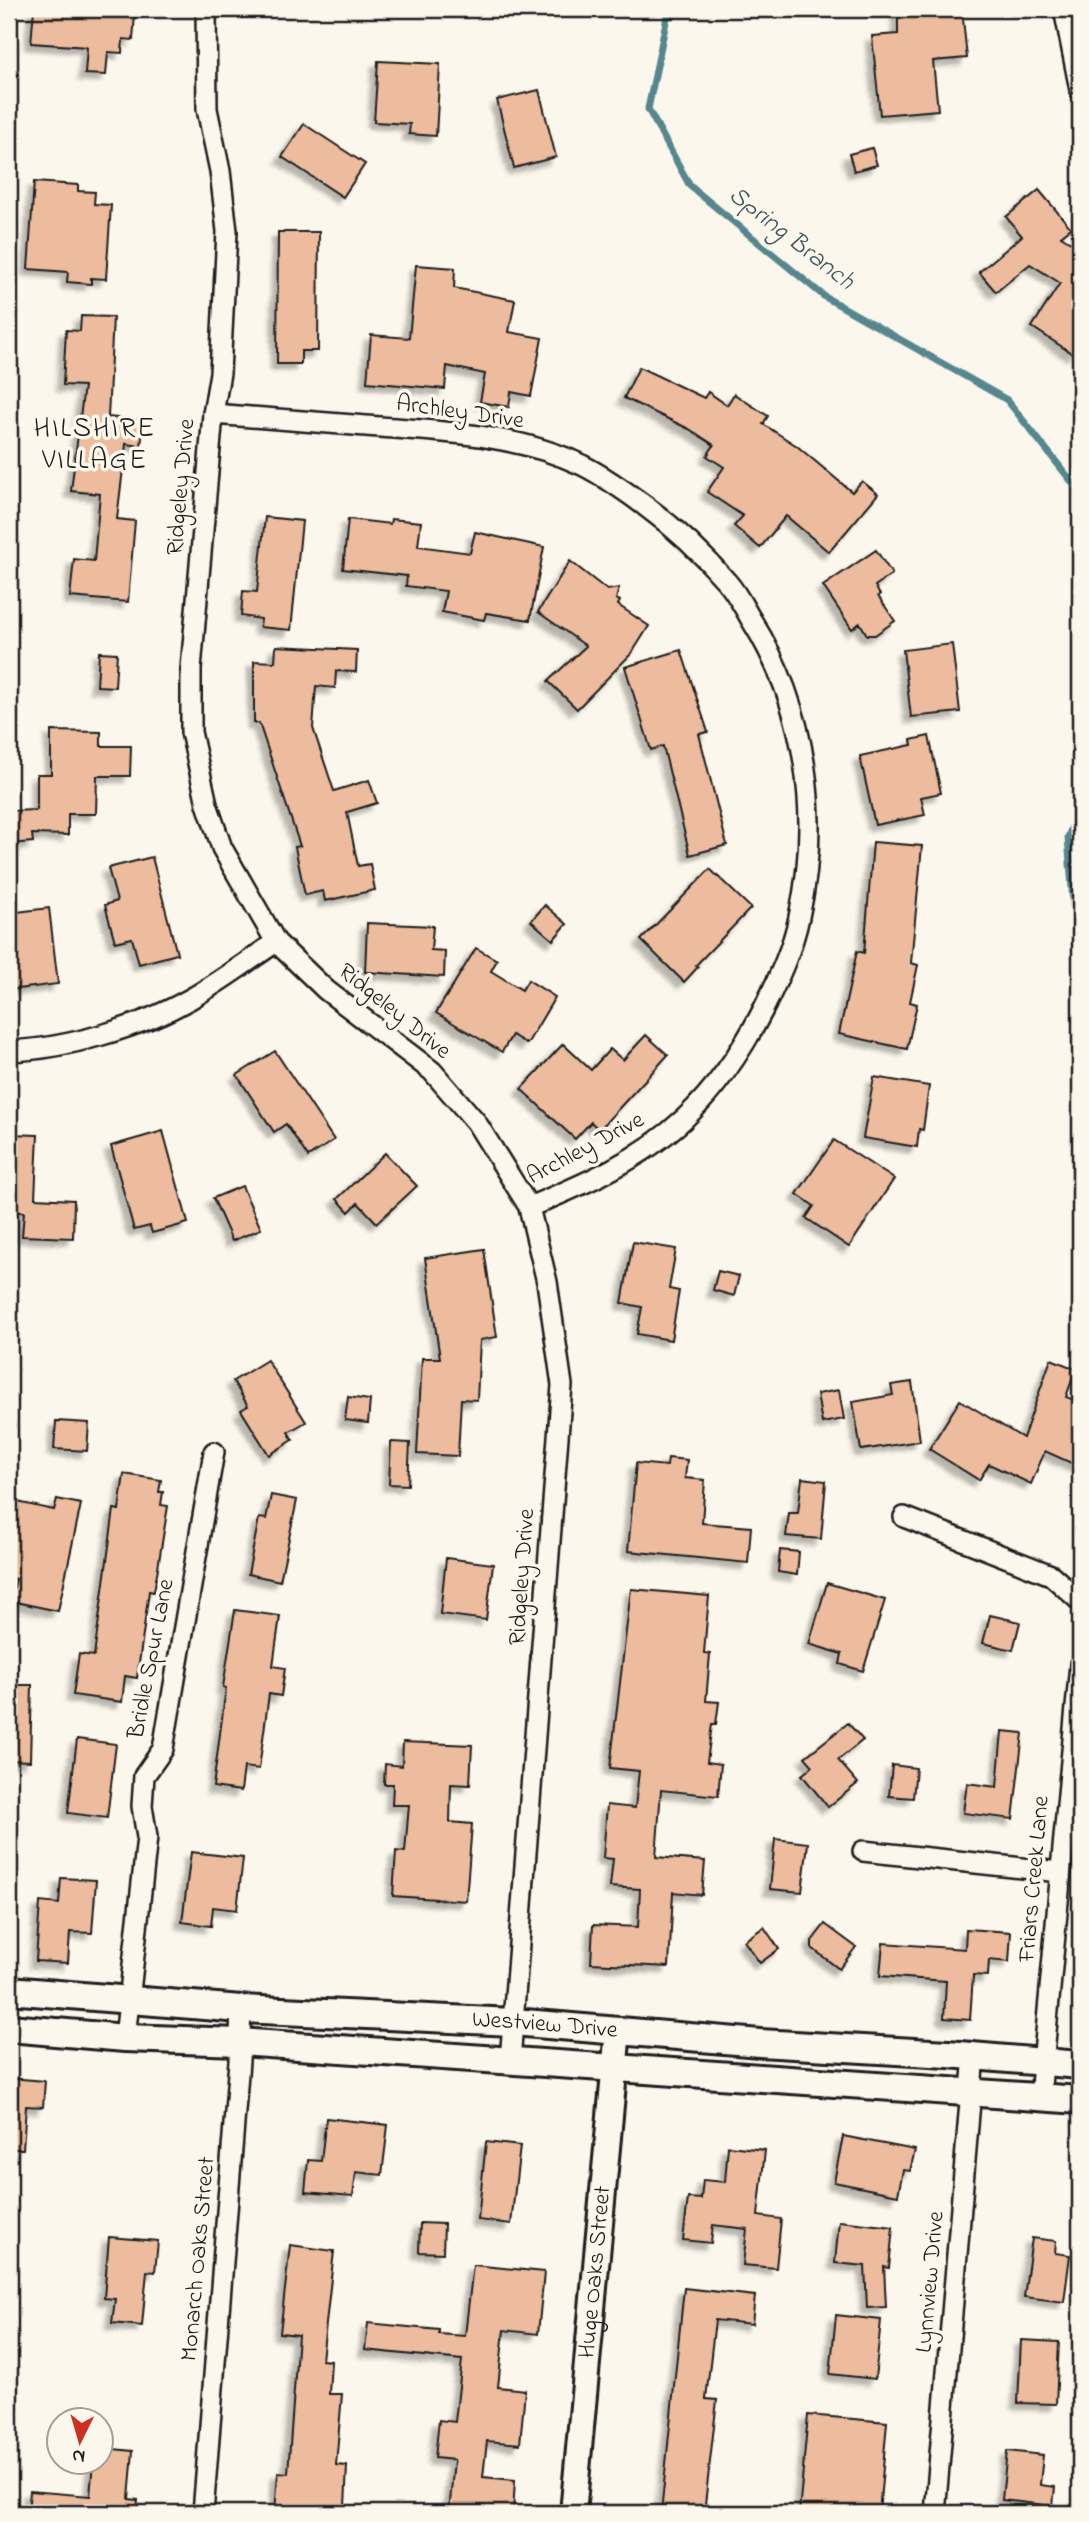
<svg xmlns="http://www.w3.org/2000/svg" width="1089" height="2522" font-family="'Indie Flower',sans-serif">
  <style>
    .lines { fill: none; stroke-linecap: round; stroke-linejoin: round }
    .stream { stroke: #57868e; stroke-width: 7 }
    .building { fill: #edbc9e; stroke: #1c1c1c; stroke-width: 2; filter: url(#shadow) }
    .minor-casing { stroke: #1c1c1c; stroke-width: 24 }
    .tertiary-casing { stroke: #1c1c1c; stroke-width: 30 }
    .secondary-casing { stroke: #1c1c1c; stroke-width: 32 }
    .minor { stroke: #fbf7ec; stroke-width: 19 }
    .tertiary { stroke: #fbf7ec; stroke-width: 24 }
    .secondary { stroke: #fbf7ec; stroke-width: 26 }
    .labels { text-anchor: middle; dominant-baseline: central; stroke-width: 7; stroke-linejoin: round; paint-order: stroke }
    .street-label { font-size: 24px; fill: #1c1c1c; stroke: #fbf7ec }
    .water-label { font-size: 26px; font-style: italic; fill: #3e5a5e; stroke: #fbf7ec }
    .quarter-label { font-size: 28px; letter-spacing: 2px; fill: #1c1c1c; stroke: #fbf7ec }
  </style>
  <defs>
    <filter id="shadow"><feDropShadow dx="-6" dy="6" stdDeviation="2" flood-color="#0004"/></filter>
  </defs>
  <rect width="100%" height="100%" fill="#fbf7ec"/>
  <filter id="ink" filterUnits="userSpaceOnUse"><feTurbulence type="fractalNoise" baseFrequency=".0143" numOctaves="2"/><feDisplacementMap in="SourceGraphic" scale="14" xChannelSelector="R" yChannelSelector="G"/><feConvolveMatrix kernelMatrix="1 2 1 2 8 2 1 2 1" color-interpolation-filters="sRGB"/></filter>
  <g filter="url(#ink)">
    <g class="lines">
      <g class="stream">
        <path d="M676 9 667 17 648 109 690 186 825 297 1007 400 1080 492"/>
        <path d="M1080 806 1068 837 1075 926 1080 939"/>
      </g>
    </g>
    <g class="building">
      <path d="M34 9 135 14 133 40 123 39 122 53 108 52 106 75 85 74 87 47 31 43Z"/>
      <path d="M898 9H962L967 58 933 61 938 110 880 115 872 36 898 34Z"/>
      <path d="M378 61 440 64 436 136 409 134 410 124 374 122Z"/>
      <path d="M539 90 556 157 514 168 497 100Z"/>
      <path d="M304 124 365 164 343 197 282 157Z"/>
      <path d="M872 148 877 165 854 171 849 154Z"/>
      <path d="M34 182 78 185V191L95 192 94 204 111 205 106 279 91 278V284L67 282 68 272 28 269Z"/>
      <path d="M1039 190 1071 228 1061 236 1080 248V313L1073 324 1080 329V343L1073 354 1032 327 1060 283 1030 264 996 292 979 272 1022 236 1006 217Z"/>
      <path d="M278 232H319L318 351H301V364H277Z"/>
      <path d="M416 265 455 268 454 288 515 300 509 332 542 338 531 396 511 392 509 407 480 402 485 374 447 366 445 389 367 382 371 335 409 338Z"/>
      <path d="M81 316 113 317 108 417 144 421 141 446 126 444 117 519 135 521 128 602 70 597 74 559 94 561 100 494 71 491 84 386 63 385 66 330 80 331Z"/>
      <path d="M639 367 704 398 708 392 727 405 734 394 768 416 763 424 797 446 852 492 862 481 878 494 829 552 786 516 760 548 734 526 743 516 707 492 724 467 707 456 714 445 689 429 624 398Z"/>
      <path d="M265 517 302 521 291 630 260 627 261 619 241 616 243 591 257 592Z"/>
      <path d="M348 519 390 524 391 519 421 522 418 546 470 553 475 532 544 547 530 620 486 613 484 620 442 612 446 591 406 586 407 576 343 569Z"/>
      <path d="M876 550 892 574 875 586 880 595 878 596 895 621 875 635H867L860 623 852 629 823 586Z"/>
      <path d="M570 561 607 590 619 588 616 599 620 601 618 605 649 626 632 653 577 709 548 681 586 646 538 612Z"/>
      <path d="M952 644 960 712 911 717 903 650Z"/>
      <path d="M276 646 357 650 356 672 336 671 335 688 316 686 313 728 334 791 369 780 377 803 347 812 358 866 370 864 375 890 325 901 323 891 305 895 295 847 300 846 259 723H254V661L275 662Z"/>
      <path d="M681 650 708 732 699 734 727 845 690 855 663 746 651 750 625 667Z"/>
      <path d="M99 652 117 653 115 687 97 686Z"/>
      <path d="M51 731 101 732V746H131L130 776H97L96 814H68V835L32 834 33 842 9 844V811L37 810V774H51Z"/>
      <path d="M929 736 941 793 921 797 925 815 875 825 860 756 912 745 911 740Z"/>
      <path d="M873 842 922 846 911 963 918 965 910 1002 917 1004 907 1049 839 1034 857 951 864 953Z"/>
      <path d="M152 857 177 954 139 964 132 938 115 942 105 905 117 901 108 868Z"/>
      <path d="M710 869 751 908 696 965 698 967 684 982 641 940Z"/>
      <path d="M545 905 567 924 553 940 531 921Z"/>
      <path d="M49 908 58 984 9 990V913Z"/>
      <path d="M367 923 433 926 431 950 445 951 444 977 365 972Z"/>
      <path d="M476 948 497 960 491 971 522 990 528 980 555 997 527 1044 512 1035 502 1052 436 1013Z"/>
      <path d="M646 1035 668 1055 599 1130 591 1122 575 1139 521 1089 563 1044 591 1070 610 1049 623 1060Z"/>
      <path d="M275 1051 334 1140 308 1157 286 1124 274 1132 237 1075Z"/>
      <path d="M874 1077 929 1086 923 1130 919 1129 917 1147 863 1138Z"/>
      <path d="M163 1131 188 1223 152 1233 150 1226 134 1230 111 1146Z"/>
      <path d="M9 1134 38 1135 35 1198 74 1200 73 1238 22 1236 24 1212H15V1196H9Z"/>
      <path d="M834 1140 894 1179 849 1247 806 1218 814 1206 797 1194Z"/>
      <path d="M385 1153 417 1186 377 1223 358 1203 349 1212 337 1199Z"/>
      <path d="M242 1186 261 1229 232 1241 213 1198Z"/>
      <path d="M633 1242 676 1249 669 1289 679 1291 671 1340 637 1334 642 1307 622 1303Z"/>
      <path d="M484 1249 497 1337 480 1340 477 1400 461 1399 458 1456 417 1454 422 1358H440L425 1258Z"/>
      <path d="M718 1271 739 1276 734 1296 713 1290Z"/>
      <path d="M1051 1359 1076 1369 1066 1397 1080 1402V1467L1045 1451 1031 1484 989 1464 979 1480 929 1449 960 1400 1023 1438Z"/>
      <path d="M267 1360 306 1422 288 1432 293 1440 269 1455 241 1410 248 1406 233 1381Z"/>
      <path d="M912 1382 920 1441 861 1450 853 1402 893 1395 891 1385Z"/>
      <path d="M839 1390 844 1419 822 1423 817 1394Z"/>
      <path d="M348 1397 370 1400 368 1423 345 1420Z"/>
      <path d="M56 1421 89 1423 87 1451 54 1449Z"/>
      <path d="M391 1442 410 1443 408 1485 389 1484Z"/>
      <path d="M668 1458 687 1460 685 1478 705 1480 702 1523 751 1527 748 1563 628 1551 636 1463 667 1466Z"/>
      <path d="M124 1474 161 1480 159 1492H163L161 1505 168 1506 154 1592 149 1591 137 1678 125 1676 122 1702 73 1695 79 1654 94 1656 114 1509 119 1510Z"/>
      <path d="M802 1478 826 1481 821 1539 786 1536 789 1513H798Z"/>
      <path d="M271 1495 297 1500 280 1581 248 1574 259 1518 266 1519Z"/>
      <path d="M57 1499 81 1504 58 1611 11 1601 16 1579 9 1578V1522L13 1501 54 1510Z"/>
      <path d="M780 1550 799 1552 797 1575 778 1572Z"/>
      <path d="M446 1558 493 1564 486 1620 440 1614Z"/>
      <path d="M827 1583 885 1600 863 1671 840 1664 842 1654 809 1644Z"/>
      <path d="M631 1589 709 1596 704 1653 710 1654 706 1701 719 1702 716 1724H712L707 1762 721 1764 718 1796 661 1790 656 1857 705 1861 702 1895 673 1892 669 1967 591 1963 593 1925 638 1927 640 1889 610 1887 613 1859 603 1858 607 1805 635 1808 639 1771 610 1768Z"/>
      <path d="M235 1610 280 1616 273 1666 285 1668 281 1696 269 1694 259 1769 244 1767 241 1791 213 1787 226 1688 223 1687Z"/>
      <path d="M990 1615 1020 1622 1013 1650 983 1643Z"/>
      <path d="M9 1685H32L30 1761 9 1760Z"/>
      <path d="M848 1723 863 1740 838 1760 858 1783 828 1807 802 1775 813 1766 805 1757Z"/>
      <path d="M1002 1731 1023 1733 1013 1819 963 1813 967 1783 997 1787Z"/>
      <path d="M77 1739 116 1744 107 1818 68 1813Z"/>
      <path d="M403 1742 472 1745 470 1785 451 1784 450 1822 472 1824 466 1901 393 1896 396 1851 405 1852 409 1805H392L393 1784H384L385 1764 402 1766Z"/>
      <path d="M892 1765 916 1768 913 1798 889 1796Z"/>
      <path d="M775 1839 808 1843 802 1892 770 1889Z"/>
      <path d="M191 1852 243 1858 237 1910 213 1907 211 1926 182 1922Z"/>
      <path d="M61 1878 96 1880 92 1933 70 1932 68 1963 36 1961 40 1902 59 1904Z"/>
      <path d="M825 1924 856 1947 839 1969 812 1948V1941Z"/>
      <path d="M764 1927 779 1949 760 1963 744 1941Z"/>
      <path d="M966 1929 1011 1932 1009 1962 989 1960 988 1976 973 1975 970 2020 944 2018 946 1981 880 1976 883 1943 965 1949Z"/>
      <path d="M9 2078 45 2081 43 2107 26 2106 23 2149H9Z"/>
      <path d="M326 2118 388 2125 382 2175 356 2172 353 2196 305 2192 308 2160 321 2161Z"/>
      <path d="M843 2136 915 2150 910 2171 903 2170 898 2195 834 2182Z"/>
      <path d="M486 2142 520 2146 511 2224 478 2220Z"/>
      <path d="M728 2146 765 2150 758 2216 781 2219 776 2268 743 2265 747 2229 713 2225 711 2243 683 2240 688 2198 701 2199 703 2180 725 2182Z"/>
      <path d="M839 2221 893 2227 889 2268 884 2267 886 2307 867 2308 865 2266 835 2263Z"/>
      <path d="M420 2223 444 2224 443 2253 419 2252Z"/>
      <path d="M109 2237 158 2241 155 2272 147 2271 142 2326 112 2323 115 2299 104 2298Z"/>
      <path d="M1032 2238 1056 2241 1055 2253 1070 2255 1064 2302 1024 2297Z"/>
      <path d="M290 2245 334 2251 322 2360 331 2361 329 2394H342L336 2465 347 2466 345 2506 321 2505 320 2513H275L278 2472 288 2473 298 2335 280 2333Z"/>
      <path d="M473 2265 544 2272 538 2334 504 2330 498 2387 525 2390 520 2444 487 2441 483 2477 515 2480 513 2513H449L454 2460 435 2458 439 2420 455 2422 462 2360 365 2350 368 2323 439 2330V2334L465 2336Z"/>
      <path d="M684 2288 755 2296 752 2324 715 2320 706 2399 717 2400 704 2513H661Z"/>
      <path d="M836 2315 881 2320 875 2379 830 2374Z"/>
      <path d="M1021 2340 1059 2342 1056 2404 1018 2403Z"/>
      <path d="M808 2415 887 2422 879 2513H799Z"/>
      <path d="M102 2448 133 2451 129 2499 138 2500 137 2513H28L30 2491 90 2496 93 2462H102Z"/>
      <path d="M1007 2451 1043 2455 1040 2485 1055 2487 1053 2506 1002 2500Z"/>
    </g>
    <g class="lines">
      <defs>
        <g id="minor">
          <path d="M206 9 207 109 220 171 227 231 220 373 213 414 191 669V732L207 804 222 848 276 942 326 990 432 1071 476 1122 529 1207 547 1282 562 1385 510 2061"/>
          <path d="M1064 9 1080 90"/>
          <path d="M213 414C268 418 324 423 380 427 448 432 519 435 582 465 604 476 625 491 644 505 674 527 702 553 727 582 737 593 744 608 752 621 807 709 821 817 799 917 793 947 779 977 766 1004 745 1046 719 1086 685 1118 640 1160 585 1184 529 1207"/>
          <path d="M9 1051C66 1049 141 1027 190 999 220 982 248 961 276 942"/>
          <path d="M904 1517 1051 1575 1080 1601"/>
          <path d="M863 1851 1060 1872"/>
          <path d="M125 2038 147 1837 142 1806 144 1776 163 1749 214 1452"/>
          <path d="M1040 2097 1080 1664"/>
          <path d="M203 2513 239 2061 241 2009"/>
          <path d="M935 2513 974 2055"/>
        </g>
        <g id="tertiary">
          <path id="s1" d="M573 2513 618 2030"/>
        </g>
        <g id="secondary">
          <path id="s2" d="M9 1990 241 2009 513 2022 760 2043 948 2054 1080 2065"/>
          <path d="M9 2028 125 2038 240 2042 1080 2100"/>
        </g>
      </defs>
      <use href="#minor" class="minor-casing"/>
      <use href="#tertiary" class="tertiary-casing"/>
      <use href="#secondary" class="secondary-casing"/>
      <use href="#minor" class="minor"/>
      <use href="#tertiary" class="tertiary"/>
      <use href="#secondary" class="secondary"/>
    </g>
  </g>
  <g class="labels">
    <g class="street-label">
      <text transform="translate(460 413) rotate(8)">Archley Drive</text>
      <text transform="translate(182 487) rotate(-85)">Ridgeley Drive</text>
      <text transform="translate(394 1012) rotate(39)">Ridgeley Drive</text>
      <text transform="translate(586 1149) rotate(-28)">Archley Drive</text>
      <text transform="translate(523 1577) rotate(-86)">Ridgeley Drive</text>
      <text transform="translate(152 1659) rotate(-79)">Bridle Spur Lane</text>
      <text transform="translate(1035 1879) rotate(-85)">Friars Creek Lane</text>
      <text stroke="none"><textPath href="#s2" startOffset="537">Westview Drive</textPath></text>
      <text transform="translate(199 2259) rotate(-85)">Monarch Oaks Street</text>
      <text stroke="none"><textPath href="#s1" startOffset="242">Huge Oaks Street</textPath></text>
      <text transform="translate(931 2282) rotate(-85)">Lynnview Drive</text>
    </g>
    <g class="water-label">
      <text transform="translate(791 239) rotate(38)">Spring Branch</text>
    </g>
    <g class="quarter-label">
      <text x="95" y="429">HILSHIRE<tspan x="95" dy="32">VILLAGE</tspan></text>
    </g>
  </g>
  <rect width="1089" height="2522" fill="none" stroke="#fbf7ec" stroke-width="35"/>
  <rect x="18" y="18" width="1054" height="2487" fill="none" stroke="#1c1c1c" stroke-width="2.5" filter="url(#ink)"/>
  <g transform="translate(80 2441) rotate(185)"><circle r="33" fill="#fbf7ec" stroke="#a29f99" stroke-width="2"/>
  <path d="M0-5L12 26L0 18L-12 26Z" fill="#c8321e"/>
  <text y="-10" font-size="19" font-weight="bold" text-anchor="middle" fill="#1c1c1c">N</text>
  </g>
</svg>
